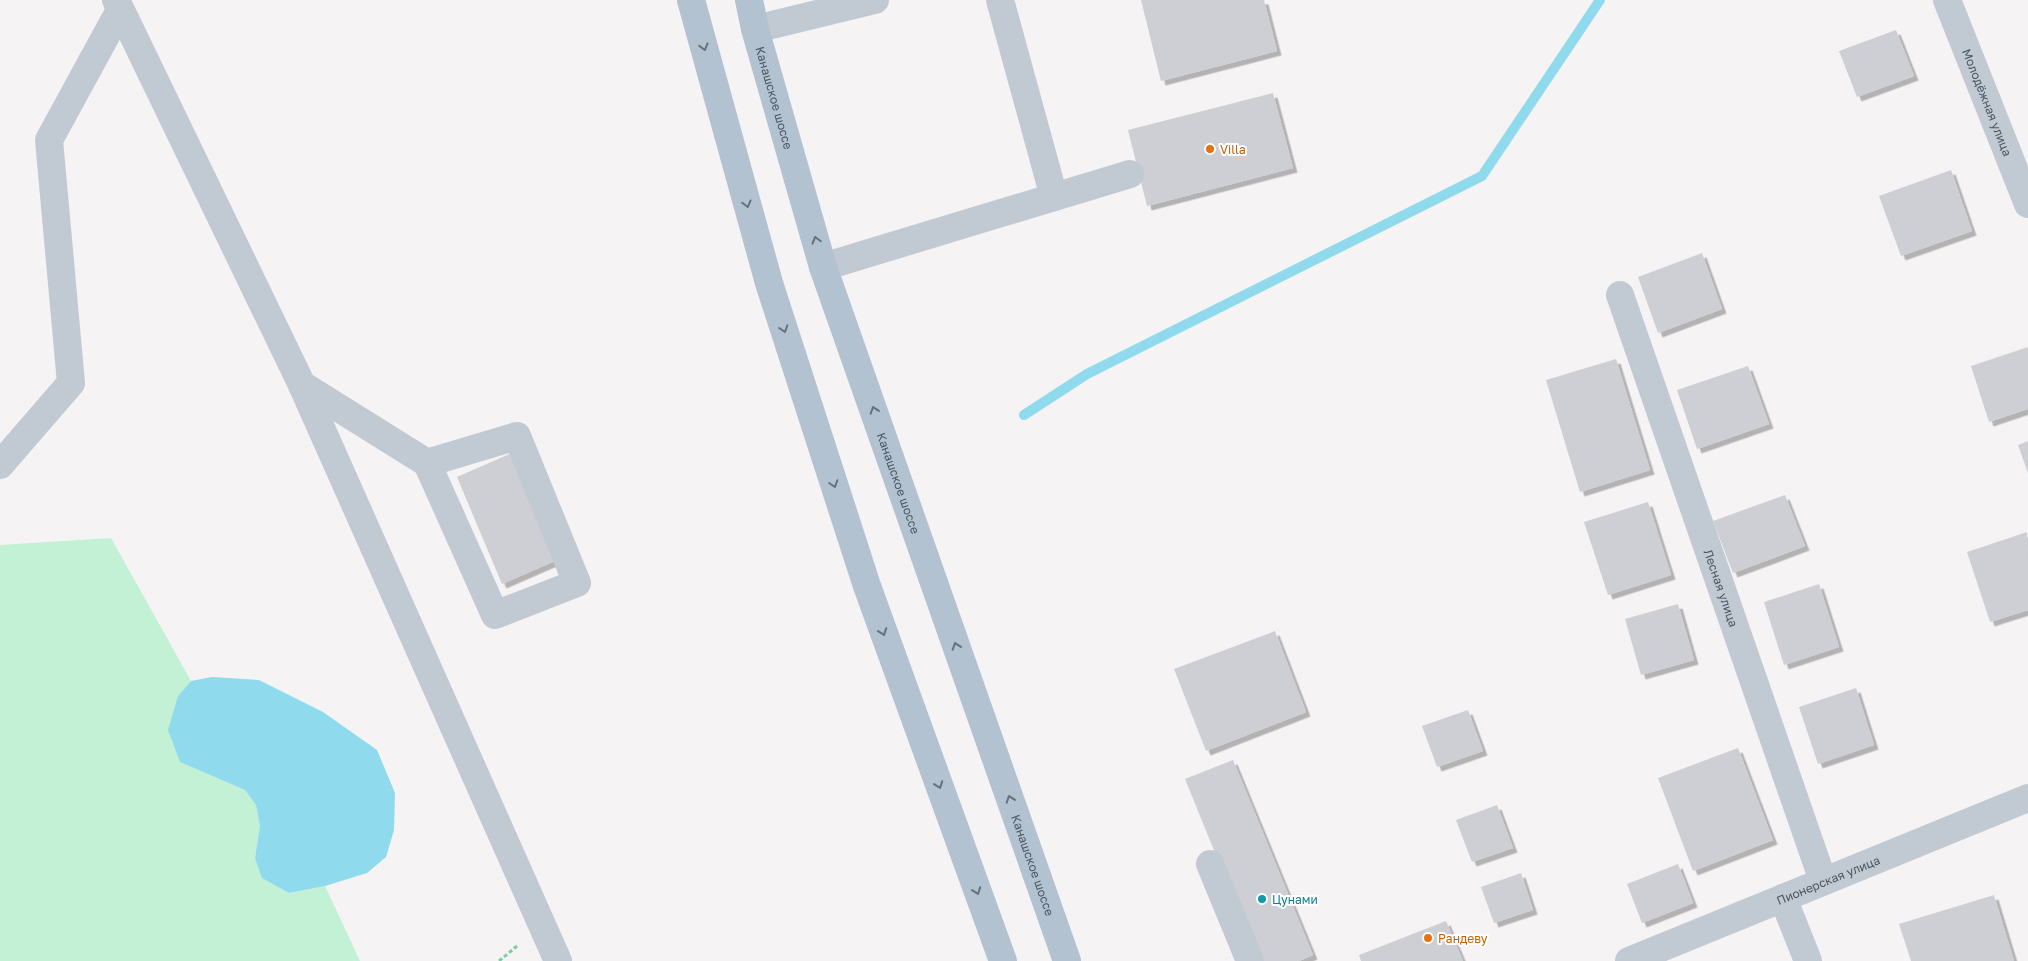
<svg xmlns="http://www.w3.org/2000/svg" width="2028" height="961" font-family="'Golos Text',sans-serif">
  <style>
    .green { fill: #c3f1d5 }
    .water { fill: #90daee }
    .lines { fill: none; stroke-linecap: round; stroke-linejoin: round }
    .stream { stroke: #90daee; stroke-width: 10 }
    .building { fill: #cdcfd5; filter: url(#shadow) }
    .path { stroke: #7ad0a6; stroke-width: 3; stroke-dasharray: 4 2.5; stroke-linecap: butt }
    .minor { stroke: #c1cad2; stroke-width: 28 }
    .major { stroke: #b3c2d1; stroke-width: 28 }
    .oneway { stroke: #64717d }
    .food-dot { fill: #e8710a; stroke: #fff; stroke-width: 2 }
    .culture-dot { fill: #0f9aa8; stroke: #fff; stroke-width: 2 }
    .labels { text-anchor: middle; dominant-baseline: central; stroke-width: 4; stroke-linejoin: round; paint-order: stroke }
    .street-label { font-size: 12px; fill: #4a5661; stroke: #fff }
    .food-label { font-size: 12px; fill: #c56008; stroke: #fff; text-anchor: start }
    .culture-label { font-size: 12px; fill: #0d838f; stroke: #fff; text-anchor: start }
  </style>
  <defs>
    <filter id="shadow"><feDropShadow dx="4.5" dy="4.5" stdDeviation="0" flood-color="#0004"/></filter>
  </defs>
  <rect width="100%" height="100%" fill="#f5f3f3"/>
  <path class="green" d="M111 538 191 681 178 696 180 762 245 790 256 805 260 826 255 858 289 893 325 886 360 961H0V545Z"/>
  <path class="water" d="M212 677 259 680 323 712 377 750 395 793 394 830 386 857 367 873 325 886 289 893 262 878 255 858 260 826 256 805 245 790 180 762 168 730 178 696 191 681Z"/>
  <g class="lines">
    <path class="stream" d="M1024 415 1087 374 1482 176 1600 0"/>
  </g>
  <g class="building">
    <path d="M1141 0H1264L1277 51 1161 81Z"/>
    <path d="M1896 30 1914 76 1857 97 1839 51Z"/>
    <path d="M1273 93 1293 168 1147 206 1128 130Z"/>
    <path d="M1951 170 1972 231 1901 256 1879 196Z"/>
    <path d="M1702 253 1722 309 1658 333 1638 277Z"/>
    <path d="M2028 347V409L1989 422 1971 366Z"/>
    <path d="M1616 359 1650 470 1580 492 1546 380Z"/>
    <path d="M1748 366 1769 424 1697 449 1677 390Z"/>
    <path d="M2028 441V473L2018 445Z"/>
    <path d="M512 453 557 560 502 584 457 477Z"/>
    <path d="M1785 495 1805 546 1733 573 1713 521Z"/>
    <path d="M1648 502 1671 575 1608 595 1584 522Z"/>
    <path d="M2027 532 2028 610 1990 622 1967 552Z"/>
    <path d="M1819 584 1839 647 1784 665 1764 602Z"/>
    <path d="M1678 604 1694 660 1641 675 1625 619Z"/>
    <path d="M1275 631 1306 712 1206 751 1174 669Z"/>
    <path d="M1856 688 1874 745 1818 764 1799 707Z"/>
    <path d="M1468 710 1483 751 1437 767 1422 726Z"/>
    <path d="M1738 748 1773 840 1693 871 1658 778Z"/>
    <path d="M1233 760 1313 955 1299 961H1259L1185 779Z"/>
    <path d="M1497 805 1513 848 1472 862 1456 820Z"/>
    <path d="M1678 864 1693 903 1642 923 1627 884Z"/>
    <path d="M1521 873 1533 910 1494 923 1481 887Z"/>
    <path d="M1994 895 2014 961H1911L1899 924Z"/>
    <path d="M1446 921 1463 961H1361L1359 955Z"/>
  </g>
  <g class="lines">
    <path class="path" d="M499 961 517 946"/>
    <g class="minor">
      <path d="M116 0 302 385 558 961"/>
      <path d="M1000 0 1054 197"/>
      <path id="s1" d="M1947 0 2028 204"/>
      <path d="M755 29 875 0"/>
      <path d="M823 267 1130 174"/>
      <path id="s2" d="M1620 295 1823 881"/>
      <path d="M302 385 427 463 495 615 577 583 517 436 427 463"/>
      <path d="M0 465 71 383 49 140 120 10"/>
      <path d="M1210 864 1250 961"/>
      <path d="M1783 898 1808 961"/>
      <path id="s3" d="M1629 961 2028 798"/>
    </g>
    <g class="major">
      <path d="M691 0 769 283 867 586 1003 961"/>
      <path id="s4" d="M749 0 755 29 823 267 1067 961"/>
    </g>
  </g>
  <defs><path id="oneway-chevron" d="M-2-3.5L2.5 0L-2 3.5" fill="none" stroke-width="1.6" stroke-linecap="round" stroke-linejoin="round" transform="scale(1.25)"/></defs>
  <g class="oneway">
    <use href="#oneway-chevron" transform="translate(704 47) rotate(75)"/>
    <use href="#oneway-chevron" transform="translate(747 204) rotate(75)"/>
    <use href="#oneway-chevron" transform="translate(816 240) rotate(-106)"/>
    <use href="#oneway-chevron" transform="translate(784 329) rotate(72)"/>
    <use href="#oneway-chevron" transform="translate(874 410) rotate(-109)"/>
    <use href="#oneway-chevron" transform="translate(834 484) rotate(72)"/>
    <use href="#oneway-chevron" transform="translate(883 632) rotate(70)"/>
    <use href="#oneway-chevron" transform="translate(956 646) rotate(-109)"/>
    <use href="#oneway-chevron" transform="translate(939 785) rotate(70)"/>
    <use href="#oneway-chevron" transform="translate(1010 799) rotate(-109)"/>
    <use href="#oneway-chevron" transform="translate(977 891) rotate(70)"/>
  </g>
  <g class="food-dot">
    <circle cx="1210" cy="149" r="5"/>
    <circle cx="1428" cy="938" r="5"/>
  </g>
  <circle class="culture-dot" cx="1262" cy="899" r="5"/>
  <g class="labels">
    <g class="street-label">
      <text stroke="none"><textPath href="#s4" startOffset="101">Канашское шоссе</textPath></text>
      <text stroke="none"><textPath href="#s1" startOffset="110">Молодёжная улица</textPath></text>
      <text stroke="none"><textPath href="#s4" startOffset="506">Канашское шоссе</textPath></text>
      <text stroke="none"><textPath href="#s2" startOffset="310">Лесная улица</textPath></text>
      <text stroke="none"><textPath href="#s4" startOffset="911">Канашское шоссе</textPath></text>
      <text stroke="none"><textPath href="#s3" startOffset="215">Пионерская улица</textPath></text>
    </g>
    <g class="food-label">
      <text x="1220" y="149">Villa</text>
      <text x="1438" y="938">Рандеву</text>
    </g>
    <g class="culture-label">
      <text x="1272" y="899">Цунами</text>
    </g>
  </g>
</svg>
